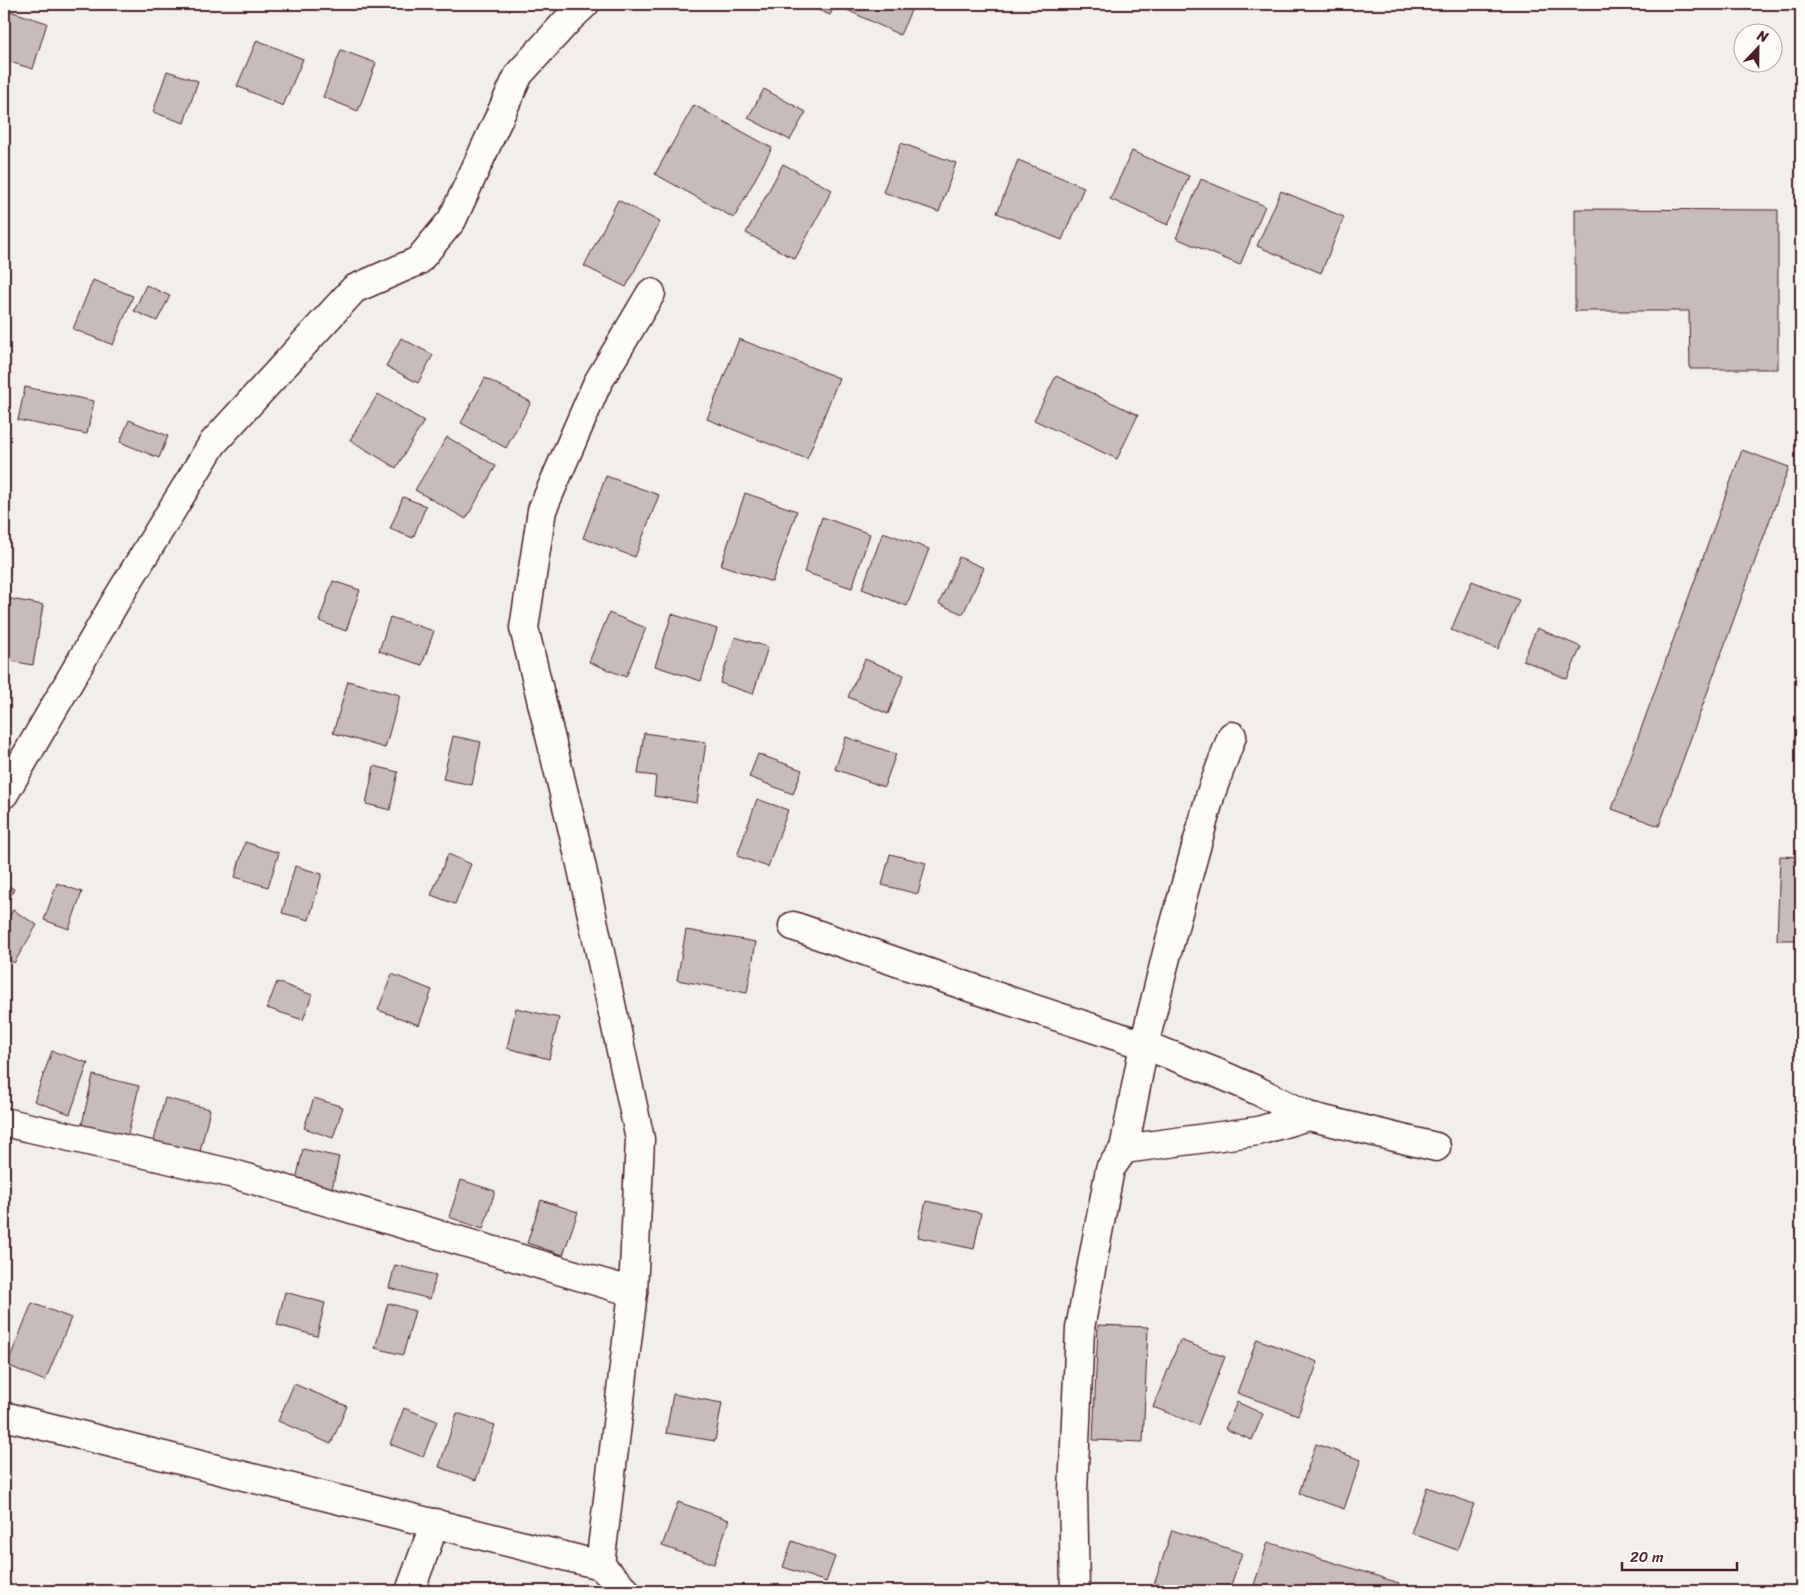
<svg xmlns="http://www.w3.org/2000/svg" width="1805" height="1595" font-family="Sriracha,sans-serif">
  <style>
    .building { fill: #c8bbbb; stroke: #4a1f2b }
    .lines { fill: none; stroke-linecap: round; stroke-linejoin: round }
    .street-casing { stroke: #4a1f2b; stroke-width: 31 }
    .street { stroke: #fdfcf7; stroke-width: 28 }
  </style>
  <rect width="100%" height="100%" fill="#f2efeb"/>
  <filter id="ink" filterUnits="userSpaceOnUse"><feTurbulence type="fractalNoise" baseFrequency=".02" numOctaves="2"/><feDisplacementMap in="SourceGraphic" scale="10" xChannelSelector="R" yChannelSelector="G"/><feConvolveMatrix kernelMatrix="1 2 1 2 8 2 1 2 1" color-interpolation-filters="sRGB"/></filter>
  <g filter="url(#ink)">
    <g class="building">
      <path d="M804 4H835L830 15Z"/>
      <path d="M847 4H914L900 35 845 9Z"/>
      <path d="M10 11 47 23 33 69 4 60V31Z"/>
      <path d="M257 40 303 59 283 106 237 86Z"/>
      <path d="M341 50 376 63 358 111 323 97Z"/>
      <path d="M167 71 198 81 184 123 153 112Z"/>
      <path d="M764 89 806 112 790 140 748 118Z"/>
      <path d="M694 105 772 148 734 218 655 174Z"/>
      <path d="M901 143 956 163 939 212 883 192Z"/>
      <path d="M1132 151 1189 176 1168 225 1110 199Z"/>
      <path d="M1018 160 1084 187 1062 240 997 213Z"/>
      <path d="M783 164 832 190 795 259 746 233Z"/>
      <path d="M1201 179 1265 206 1240 265 1176 238Z"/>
      <path d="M1281 191 1344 217 1321 273 1257 246Z"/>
      <path d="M618 200 660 222 626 287 584 266Z"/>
      <path d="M1575 209 1778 210V369H1690L1689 311H1575Z"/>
      <path d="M93 280 133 296 113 345 73 329Z"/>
      <path d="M146 285 170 296 157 321 134 311Z"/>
      <path d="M401 338 433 355 418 383 386 366Z"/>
      <path d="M739 339 839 378 807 459 707 419Z"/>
      <path d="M1056 376 1138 415 1117 459 1034 420Z"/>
      <path d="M485 378 531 402 506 448 461 423Z"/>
      <path d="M25 387 94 401 87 434 18 420Z"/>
      <path d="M378 394 424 421 396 468 350 440Z"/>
      <path d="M129 420 168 436 159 458 120 442Z"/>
      <path d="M447 437 496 466 466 519 415 490Z"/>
      <path d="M1742 450 1789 467 1659 826 1612 809Z"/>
      <path d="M606 476 659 495 635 557 583 538Z"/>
      <path d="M745 493 797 511 772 582 721 565Z"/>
      <path d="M403 497 426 506 413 538 390 529Z"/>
      <path d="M822 517 870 534 852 588 804 572Z"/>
      <path d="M883 532 929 549 907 606 862 589Z"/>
      <path d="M959 557 984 568 963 614 939 604Z"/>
      <path d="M333 581 360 590 346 631 319 621Z"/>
      <path d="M1472 581 1519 600 1498 649 1451 630Z"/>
      <path d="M6 598 43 605 33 665 4 660V609Z"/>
      <path d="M609 613 646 628 626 677 589 662Z"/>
      <path d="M672 614 717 629 701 681 655 666Z"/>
      <path d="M390 617 434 631 422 665 379 651Z"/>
      <path d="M1537 628 1581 647 1567 679 1523 660Z"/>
      <path d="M735 637 768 647 753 694 720 683Z"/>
      <path d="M865 659 904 675 888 714 848 697Z"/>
      <path d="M348 681 400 695 385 748 333 733Z"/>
      <path d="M644 733 706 742 697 803 654 796 656 776 638 774Z"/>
      <path d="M453 736 481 742 472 785 443 779Z"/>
      <path d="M846 737 896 754 884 787 835 769Z"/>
      <path d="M758 754 802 770 793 794 749 777Z"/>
      <path d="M374 766 398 772 390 810 366 804Z"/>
      <path d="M757 799 788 810 768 867 737 856Z"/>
      <path d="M245 842 279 853 268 887 235 877Z"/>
      <path d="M448 854 471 864 455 904 431 895Z"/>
      <path d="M890 854 926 863 918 894 882 885Z"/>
      <path d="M1780 856 1801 857V940H1777Z"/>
      <path d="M295 866 322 874 309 920 282 913Z"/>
      <path d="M57 883 82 892 69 929 44 920Z"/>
      <path d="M4 884 14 889 4 910Z"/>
      <path d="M13 910 37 925 14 963 4 956V925Z"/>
      <path d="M686 930 756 942 747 993 677 980Z"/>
      <path d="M392 974 432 990 419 1025 378 1010Z"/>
      <path d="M277 982 312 995 303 1020 267 1008Z"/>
      <path d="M516 1008 559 1018 549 1059 507 1048Z"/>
      <path d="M52 1051 88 1063 70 1114 34 1101Z"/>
      <path d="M93 1075 139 1086 126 1143 80 1133Z"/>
      <path d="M165 1098 210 1109 199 1156 153 1144Z"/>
      <path d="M314 1098 343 1107 333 1138 304 1128Z"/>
      <path d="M303 1149 339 1157 332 1189 296 1180Z"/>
      <path d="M461 1180 495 1191 483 1229 449 1217Z"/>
      <path d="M541 1200 578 1212 563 1255 527 1243Z"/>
      <path d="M926 1201 981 1213 974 1249 918 1237Z"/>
      <path d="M395 1265 436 1275 430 1299 389 1288Z"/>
      <path d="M285 1292 325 1303 317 1336 277 1325Z"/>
      <path d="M32 1303 71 1318 45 1381 7 1365Z"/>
      <path d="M388 1303 415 1311 403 1355 375 1348Z"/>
      <path d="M1098 1325 1148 1327 1143 1442 1093 1440Z"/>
      <path d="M1257 1339 1318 1362 1298 1415 1237 1393Z"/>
      <path d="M1180 1340 1225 1357 1198 1425 1153 1407Z"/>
      <path d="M294 1384 347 1406 331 1444 278 1421Z"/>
      <path d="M673 1394 722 1403 715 1441 666 1433Z"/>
      <path d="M1237 1402 1263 1414 1252 1440 1225 1429Z"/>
      <path d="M404 1408 437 1421 423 1457 390 1444Z"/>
      <path d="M457 1413 495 1425 476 1480 439 1467Z"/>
      <path d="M1316 1444 1361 1460 1344 1509 1299 1493Z"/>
      <path d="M1427 1487 1474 1504 1457 1550 1411 1533Z"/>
      <path d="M678 1502 729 1520 714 1564 662 1546Z"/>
      <path d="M1172 1530 1242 1553 1229 1591H1152Z"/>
      <path d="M792 1541 835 1557 826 1582 783 1567Z"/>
      <path d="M1268 1542 1399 1583 1396 1591H1252Z"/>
    </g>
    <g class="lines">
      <defs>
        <g id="street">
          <path d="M4 794 117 599 213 443 354 289 418 261 452 220 519 74 569 19 585 4"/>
          <path d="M793 926 1001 998 1144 1045 1215 1072 1256 1090 1308 1116 1436 1147"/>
          <path d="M4 1122 230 1173 633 1292"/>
          <path d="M1124 1149 1258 1131 1308 1116"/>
          <path d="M4 1416 600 1565"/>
          <path d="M410 1591 435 1523"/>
          <path d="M626 1591 600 1565 633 1292 640 1139 581 864 524 628 542 510 597 384 651 293"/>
          <path d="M1075 1591 1073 1491 1080 1328 1110 1169 1124 1149 1144 1045 1169 945 1211 793 1232 736"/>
        </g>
      </defs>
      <use href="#street" class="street-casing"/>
      <use href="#street" class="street"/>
    </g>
  </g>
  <rect width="1805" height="1595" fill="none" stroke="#fdfcf7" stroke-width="20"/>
  <rect x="10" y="10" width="1785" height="1575" fill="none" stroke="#4a1f2b" stroke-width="2" filter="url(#ink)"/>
  <g transform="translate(1758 48) rotate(22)"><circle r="24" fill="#fdfcf7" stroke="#b5a4a5"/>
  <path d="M0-4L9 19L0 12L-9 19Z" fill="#4a1f2b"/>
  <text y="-8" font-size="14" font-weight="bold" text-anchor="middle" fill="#4a1f2b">N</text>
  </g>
  <path d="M1622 1562v8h115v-8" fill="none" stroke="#4a1f2b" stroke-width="2.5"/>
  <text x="1630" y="1562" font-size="15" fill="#4a1f2b" stroke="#fdfcf7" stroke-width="4" paint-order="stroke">20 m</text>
</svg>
